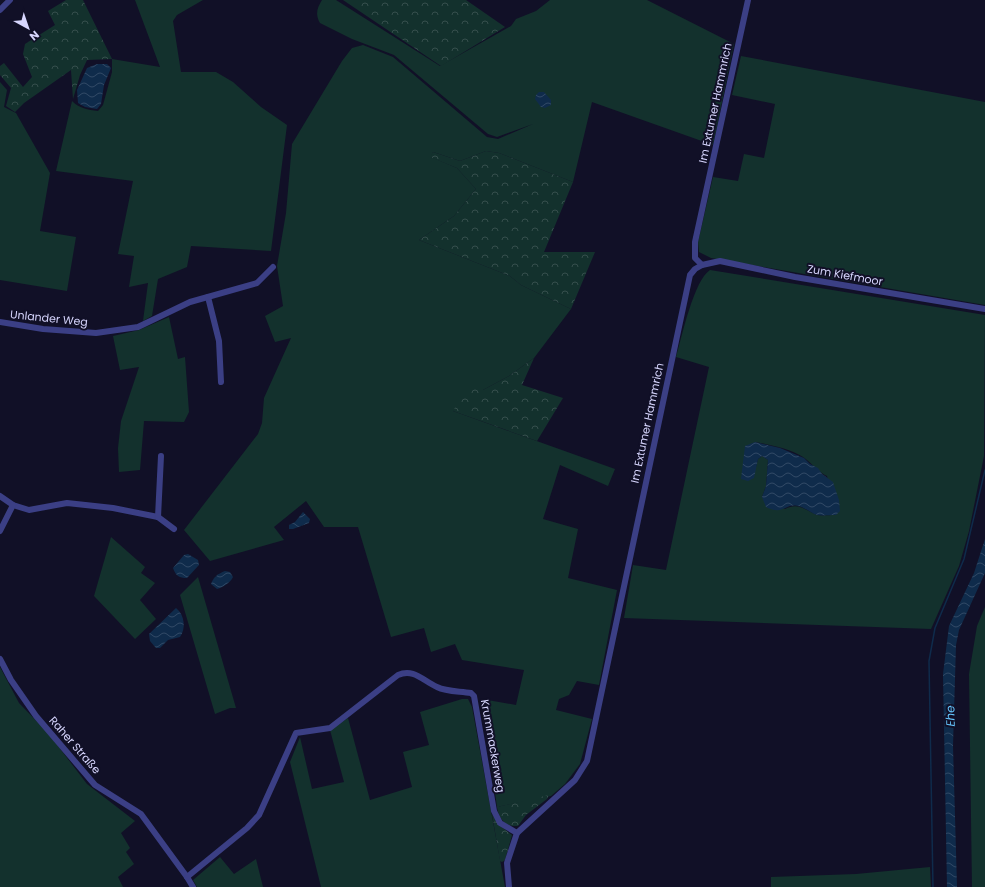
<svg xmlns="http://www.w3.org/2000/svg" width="985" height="887" font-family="Poppins,sans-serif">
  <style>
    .grass { fill: #13312d; fill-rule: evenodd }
    .forest { fill: url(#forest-crowns) }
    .water { fill: url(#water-waves) }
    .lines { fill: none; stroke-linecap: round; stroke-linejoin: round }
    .stream { stroke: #0f2b4b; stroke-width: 1.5 }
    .minor { stroke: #3b3f85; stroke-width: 6 }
    .labels { text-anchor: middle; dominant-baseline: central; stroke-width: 4; stroke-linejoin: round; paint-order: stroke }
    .street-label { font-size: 11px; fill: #d7d6fe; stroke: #111027 }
    .water-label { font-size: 12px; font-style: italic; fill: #65c5fd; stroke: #111027 }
  </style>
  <defs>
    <pattern id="forest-crowns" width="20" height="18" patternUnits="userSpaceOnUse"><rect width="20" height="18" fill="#13312d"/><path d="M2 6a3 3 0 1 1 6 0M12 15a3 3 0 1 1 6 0" fill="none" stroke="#354e4c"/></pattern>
    <pattern id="water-waves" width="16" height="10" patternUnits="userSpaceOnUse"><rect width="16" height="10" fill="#0f2b4b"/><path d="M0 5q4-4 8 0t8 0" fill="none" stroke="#314966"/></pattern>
  </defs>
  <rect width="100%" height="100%" fill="#111027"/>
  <g class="grass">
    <path d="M135 0H203L177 15 173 21 181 72H216L233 82 261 107 287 125 271 251 191 246 187 267 158 279 152 316 143 321 148 283 129 287 134 256 118 254 133 181 56 171 72 101C79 108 88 110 98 111L103 105 112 72V59L160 67Z"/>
    <path d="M322 0H336L440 66 511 26 516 19 536 11 550 0H647L734 44 713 145 592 102 573 182 499 153 486 151 460 161 433 152 431 157 457 168 476 189 454 216 419 240 510 276 521 285 571 309 534 358 509 376 483 390 453 411 615 469 608 486 560 465 543 519 578 529 568 578 617 590 599 685 577 681 569 695 559 699 556 710 592 719 580 764 565 784 551 796 497 807 482 699 516 705 524 670 462 660 455 644 431 652 424 628 391 637 358 527H324L306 501 274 527 284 540 210 561 184 530 258 434 262 423 264 398 291 338 275 342 265 316 283 306 277 266 286 213 292 144 342 61 352 48 363 45 393 57 487 137 498 139 533 124 497 137 488 134 394 55 352 39 320 23C315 14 317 8 322 0Z"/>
    <path d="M741 56 985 102V305L711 258 699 252 698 242 713 177 738 181 744 154 764 158 775 104 732 95Z"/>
    <path d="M0 82 7 90 4 107 16 113 50 173 40 231 76 237 67 291 0 280Z"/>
    <path d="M710 270 985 315 984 456 969 531 959 566 931 629 624 618 633 565 666 570 709 367 676 357C682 336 694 280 710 270ZM755 442C771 445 790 449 803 457 811 462 819 473 827 476L836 515C830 515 823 516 817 515 805 510 798 502 785 509L762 497 766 486 768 460 762 456 758 459 756 467Z"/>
    <path d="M169 317 178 359 185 357 189 412 184 422 144 421 140 470 119 472 118 448 121 421 139 367 120 370 113 336 139 330Z"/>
    <path d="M111 537 145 567 141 573 155 583 140 600 156 619 135 639 94 596Z"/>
    <path d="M198 577 236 708H230L215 714 180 595Z"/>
    <path d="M985 607V887H972L969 674 977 626Z"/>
    <path d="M0 667 19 703 48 733 87 784 135 821 121 833 130 848 126 852 134 864 118 877 123 887H0Z"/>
    <path d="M462 699H468L472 707 505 887H321L290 762 300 737 312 789 344 782 330 730 348 718 370 800 412 787 403 752 429 745 420 712Z"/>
    <path d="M220 857 234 874 256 859 263 887H197L193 880Z"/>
    <path d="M930 867 931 887H771V877L856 874Z"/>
  </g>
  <g class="forest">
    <path d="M66 0H83L112 59 87 60 80 75 73 99 71 70 24 103 15 112 6 106 11 88 0 75V66L4 63 23 87 32 77 23 54 25 44 55 25 48 11Z"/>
    <path d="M343 0H466L505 27 441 66Z"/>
    <path d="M486 151 499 153 573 182 544 252H595L571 309 521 285 510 276 419 240 454 216 476 189 457 168 430 157 433 152 460 161Z"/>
    <path d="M534 358 522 385 563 398 537 441 453 411 468 385 483 390 509 376Z"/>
    <path d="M549 795 547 799 526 815 518 826C505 827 499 819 497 807Z"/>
    <path d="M492 814 499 825 512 835 505 860 502 862 500 861Z"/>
  </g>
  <g class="water">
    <path d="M97 64H107L111 68 104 85 101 104 97 109 85 107 78 103 77 90 87 68Z"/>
    <path d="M539 92H544L551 100V105L545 108 541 107 535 99 536 95Z"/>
    <path d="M755 442 780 448 804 458 810 464 818 468 822 474 833 482 839 500 840 511 836 515C830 515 823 516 817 515 811 513 804 507 798 506 784 503 784 516 766 507L762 497 766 486 768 460 762 456 758 459 754 478 748 481 741 479 745 446Z"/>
    <path d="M303 512 310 519 309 523 293 529H289V525L295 522Z"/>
    <path d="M985 539V573L959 630 956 645 953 746 957 887H947L943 674 949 626 974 573Z"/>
    <path d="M188 554 198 560 199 565 187 578C179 578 176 576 173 568L184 555Z"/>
    <path d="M225 571 230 572 233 577C230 583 223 587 217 589L211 584C214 576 218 574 225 571Z"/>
    <path d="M176 608C185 615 186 629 180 637L168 640 160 648H156L150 641 149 634Z"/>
  </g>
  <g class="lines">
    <path class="stream" d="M933 887 929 661 935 628 964 559 985 470"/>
    <g class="minor">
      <path d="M0 10 10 0"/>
      <path d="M702 265 695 258V242L748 0"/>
      <path d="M208 297 219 341 221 382"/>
      <path d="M0 322 43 329 96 333 138 327 190 302 257 283 273 267"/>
      <path d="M0 496 13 505 29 510 67 503 113 508 158 517 174 529"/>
      <path d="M158 517 161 456"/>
      <path d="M0 531 13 505"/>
      <path d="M0 659 11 680 36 716 95 785 141 814 187 877 193 887"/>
      <path d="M187 877 247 828 259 815 296 733 330 728 398 675C414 668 423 681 437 687 447 692 460 691 471 693L474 696 494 811 500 823 517 833"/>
      <path d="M509 887 507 863 517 833 575 780 587 761 690 275 695 269 702 265 720 261 795 277 985 309"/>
    </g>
  </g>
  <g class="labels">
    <g class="street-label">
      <text transform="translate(715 103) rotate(-78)">Im Extumer Hammrich</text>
      <text transform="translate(845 275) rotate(10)">Zum Kiefmoor</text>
      <text transform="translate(49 318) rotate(6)">Unlander Weg</text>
      <text transform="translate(647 423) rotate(-78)">Im Extumer Hammrich</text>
      <text transform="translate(75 745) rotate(49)">Raher Straße</text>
      <text transform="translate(493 746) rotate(80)">Krummackerweg</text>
    </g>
    <g class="water-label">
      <text transform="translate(950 716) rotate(-91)">Ehe</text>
    </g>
  </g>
  <g transform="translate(28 28) rotate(140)" stroke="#111027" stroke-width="3" paint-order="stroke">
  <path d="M0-3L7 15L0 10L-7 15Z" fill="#d7d6fe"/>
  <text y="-6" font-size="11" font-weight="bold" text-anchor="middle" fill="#d7d6fe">N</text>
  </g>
</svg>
